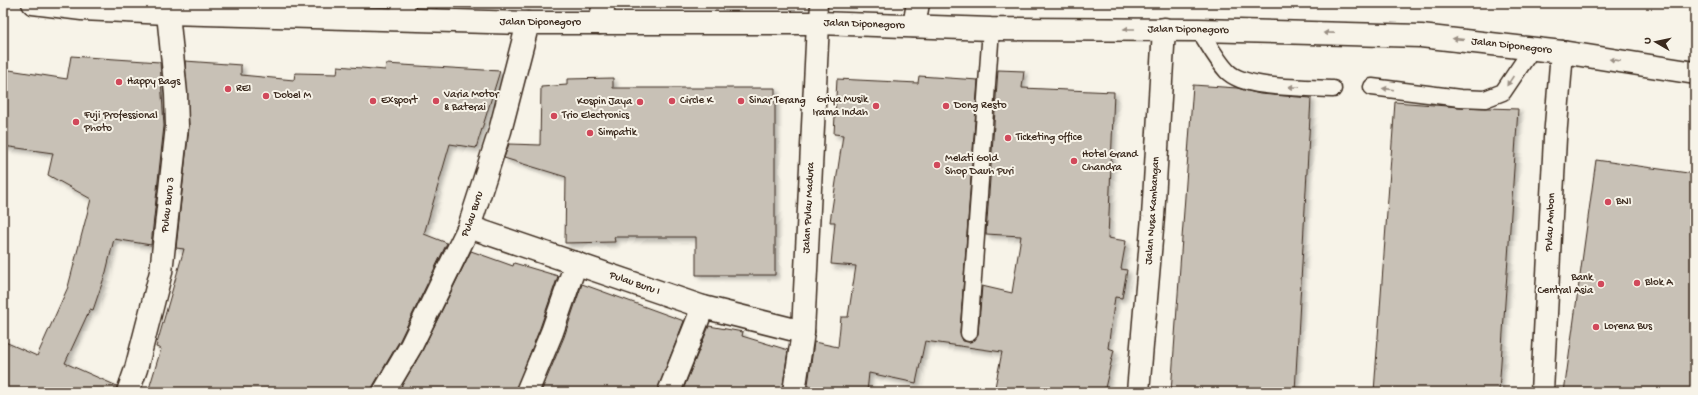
<svg xmlns="http://www.w3.org/2000/svg" width="1698" height="395" font-family="'Gochi Hand',sans-serif">
  <style>
    .building { fill: #c8c1b6; stroke: #3b2a1e; filter: url(#shadow) }
    .lines { fill: none; stroke-linecap: round; stroke-linejoin: round }
    .lane-casing { stroke: #3b2a1e; stroke-width: 19 }
    .street-casing { stroke: #3b2a1e; stroke-width: 25 }
    .secondary-casing { stroke: #3b2a1e; stroke-width: 25 }
    .lane { stroke: #f7f3e8; stroke-width: 16 }
    .street { stroke: #f7f3e8; stroke-width: 22 }
    .secondary { stroke: #f7f3e8; stroke-width: 22 }
    .oneway { fill: #998e83 }
    .poi-dot { fill: #d1495b; stroke: #f7f3e8; stroke-width: 1.5 }
    .labels { text-anchor: middle; dominant-baseline: central; stroke-width: 4; stroke-linejoin: round; paint-order: stroke }
    .street-label { font-size: 11px; fill: #3b2a1e; stroke: #f7f3e8 }
    .poi-label { font-size: 11px; fill: #3b2a1e; stroke: #f7f3e8; text-anchor: start }
  </style>
  <defs>
    <filter id="shadow"><feDropShadow dx="3.5" dy="3.5" stdDeviation="2" flood-color="#0004"/></filter>
  </defs>
  <rect width="100%" height="100%" fill="#f7f3e8"/>
  <filter id="ink" filterUnits="userSpaceOnUse"><feTurbulence type="fractalNoise" baseFrequency=".025" numOctaves="2"/><feDisplacementMap in="SourceGraphic" scale="8" xChannelSelector="R" yChannelSelector="G"/><feConvolveMatrix kernelMatrix="1 2 1 2 8 2 1 2 1" color-interpolation-filters="sRGB"/></filter>
  <g filter="url(#ink)">
    <g class="building">
      <path d="M71 56 160 62 164 126 151 245 114 239 106 272 93 310 90 309 65 363 117 386 116 392H3V341L37 356 68 287 91 199 48 175 53 153 3 146V69L67 79Z"/>
      <path d="M185 61 241 65V75L294 80 295 73 337 74 338 66 385 70 386 64 500 71 476 148 450 144 424 234 447 243 400 340 373 386 372 392H148L161 349 156 347 184 249 176 248 189 127Z"/>
      <path d="M998 70 1024 71 1022 88 1114 92 1108 238 1126 241 1121 269 1127 270 1122 298 1115 297 1108 348 1114 350 1104 392H994L1002 352 925 341 916 383 869 373 867 392H807L814 342 838 347 841 317H848L856 266 831 264 835 222H830L843 135 834 134 837 79 918 83 919 76 978 80 960 332 963 341 969 342 973 341 978 334 982 286 1012 293 1021 236 986 234Z"/>
      <path d="M613 78V88H775V275H696V237H614L615 242 565 243 566 177 504 158 509 144 540 145 541 87 567 85V79Z"/>
      <path d="M1193 85 1237 88 1260 94 1311 98 1295 392H1171Z"/>
      <path d="M1395 102 1460 107 1518 109 1499 392H1374Z"/>
      <path d="M1596 160 1695 174V392H1564Z"/>
      <path d="M471 251 513 266 514 263 558 276 540 328 515 392H398L422 351Z"/>
      <path d="M582 284 684 321 657 392H541L564 337Z"/>
      <path d="M709 326 743 332 742 336 788 350 782 392H682Z"/>
    </g>
    <g class="lines">
      <defs>
        <g id="lane">
          <path d="M818 23 819 3"/>
          <path d="M1199 30C1208 43 1216 59 1227 71 1245 90 1307 87 1333 89"/>
          <path d="M1372 87 1460 98 1485 99 1503 92 1532 49"/>
          <path d="M969 333 991 29"/>
        </g>
        <g id="street">
          <path d="M401 19 404 3"/>
          <path d="M600 23 604 3"/>
          <path d="M914 26 918 3"/>
          <path id="s1" d="M469 227 703 307 803 332"/>
          <path id="s2" d="M128 392 136 369 161 272 177 126 176 94 167 3"/>
          <path id="s3" d="M384 392 411 346 469 227 500 131 528 23"/>
          <path d="M527 392 552 332 576 263"/>
          <path d="M669 392 703 307"/>
          <path id="s4" d="M794 392 803 332 818 23"/>
          <path id="s5" d="M1542 392 1555 138 1562 52"/>
        </g>
        <g id="secondary">
          <path id="s6" d="M33 3 82 9 167 13 528 23H818L991 29 1199 30 1421 36 1562 52 1695 73"/>
          <path id="s7" d="M1138 392 1153 217 1164 29"/>
        </g>
      </defs>
      <use href="#lane" class="lane-casing"/>
      <use href="#street" class="street-casing"/>
      <use href="#secondary" class="secondary-casing"/>
      <use href="#lane" class="lane"/>
      <use href="#street" class="street"/>
      <use href="#secondary" class="secondary"/>
    </g>
    <defs><path id="oneway-solid" d="M-6-.8H1V-3.2L6.5 0L1 3.2V.8H-6Z"/></defs>
    <g class="oneway">
      <use href="#oneway-solid" transform="translate(1129 29) rotate(-180)"/>
      <use href="#oneway-solid" transform="translate(1329 33) rotate(-179)"/>
      <use href="#oneway-solid" transform="translate(1458 39) rotate(-175)"/>
      <use href="#oneway-solid" transform="translate(1615 60) rotate(-171)"/>
      <use href="#oneway-solid" transform="translate(1510 81) rotate(124)"/>
      <use href="#oneway-solid" transform="translate(1294 87) rotate(-177)"/>
      <use href="#oneway-solid" transform="translate(1388 89) rotate(-173)"/>
    </g>
  </g>
  <g class="poi-dot">
    <circle cx="119" cy="82" r="4"/>
    <circle cx="228" cy="89" r="4"/>
    <circle cx="266" cy="96" r="4"/>
    <circle cx="373" cy="101" r="4"/>
    <circle cx="436" cy="101" r="4"/>
    <circle cx="672" cy="101" r="4"/>
    <circle cx="741" cy="101" r="4"/>
    <circle cx="640" cy="102" r="4"/>
    <circle cx="876" cy="106" r="4"/>
    <circle cx="946" cy="106" r="4"/>
    <circle cx="554" cy="116" r="4"/>
    <circle cx="76" cy="122" r="4"/>
    <circle cx="590" cy="133" r="4"/>
    <circle cx="1008" cy="138" r="4"/>
    <circle cx="1074" cy="161" r="4"/>
    <circle cx="937" cy="165" r="4"/>
    <circle cx="1608" cy="202" r="4"/>
    <circle cx="1637" cy="283" r="4"/>
    <circle cx="1601" cy="284" r="4"/>
    <circle cx="1596" cy="327" r="4"/>
  </g>
  <g class="labels">
    <g class="street-label">
      <text stroke="none"><textPath href="#s6" startOffset="508">Jalan Diponegoro</textPath></text>
      <text stroke="none"><textPath href="#s6" startOffset="832">Jalan Diponegoro</textPath></text>
      <text stroke="none"><textPath href="#s6" startOffset="1156">Jalan Diponegoro</textPath></text>
      <text stroke="none"><textPath href="#s6" startOffset="1480">Jalan Diponegoro</textPath></text>
      <text stroke="none"><textPath href="#s2" startOffset="192">Pulau Buru 3</textPath></text>
      <text stroke="none"><textPath href="#s4" startOffset="185">Jalan Pulau Madura</textPath></text>
      <text stroke="none"><textPath href="#s7" startOffset="182">Jalan Nusa Kambangan</textPath></text>
      <text stroke="none"><textPath href="#s3" startOffset="199">Pulau Buru</textPath></text>
      <text stroke="none"><textPath href="#s5" startOffset="170">Pulau Ambon</textPath></text>
      <text stroke="none"><textPath href="#s1" startOffset="175">Pulau Buru I</textPath></text>
    </g>
    <g class="poi-label">
      <text x="127" y="82">Happy Bags</text>
      <text x="236" y="89">REI</text>
      <text x="444" y="95">Varia Motor<tspan x="444" dy="13">&amp; Baterai</tspan></text>
      <text x="274" y="96">Dobel M</text>
      <text x="868" y="100" text-anchor="end">Griya Musik<tspan x="868" dy="13">Irama Indah</tspan></text>
      <text x="381" y="101">Exsport</text>
      <text x="680" y="101">Circle K</text>
      <text x="749" y="101">Sinar Terang</text>
      <text x="632" y="102" text-anchor="end">Kospin Jaya</text>
      <text x="954" y="106">Dong Resto</text>
      <text x="84" y="116">Fuji Professional<tspan x="84" dy="13">Photo</tspan></text>
      <text x="562" y="116">Trio Electronics</text>
      <text x="598" y="133">Simpatik</text>
      <text x="1016" y="138">Ticketing office</text>
      <text x="1082" y="155">Hotel Grand<tspan x="1082" dy="13">Chandra</tspan></text>
      <text x="945" y="159">Melati Gold<tspan x="945" dy="13">Shop Dauh Puri</tspan></text>
      <text x="1616" y="202">BNI</text>
      <text x="1593" y="278" text-anchor="end">Bank<tspan x="1593" dy="13">Central Asia</tspan></text>
      <text x="1645" y="283">Blok A</text>
      <text x="1604" y="327">Lorena Bus</text>
    </g>
  </g>
  <rect width="1698" height="395" fill="none" stroke="#f7f3e8" stroke-width="16"/>
  <rect x="8" y="8" width="1682" height="379" fill="none" stroke="#3b2a1e" stroke-width="1.5" filter="url(#ink)"/>
  <g transform="translate(1656 42) rotate(279)" stroke="#f7f3e8" stroke-width="3" paint-order="stroke">
  <path d="M0-3L7 15L0 10L-7 15Z" fill="#3b2a1e"/>
  <text y="-6" font-size="11" font-weight="bold" text-anchor="middle" fill="#3b2a1e">U</text>
  </g>
</svg>
